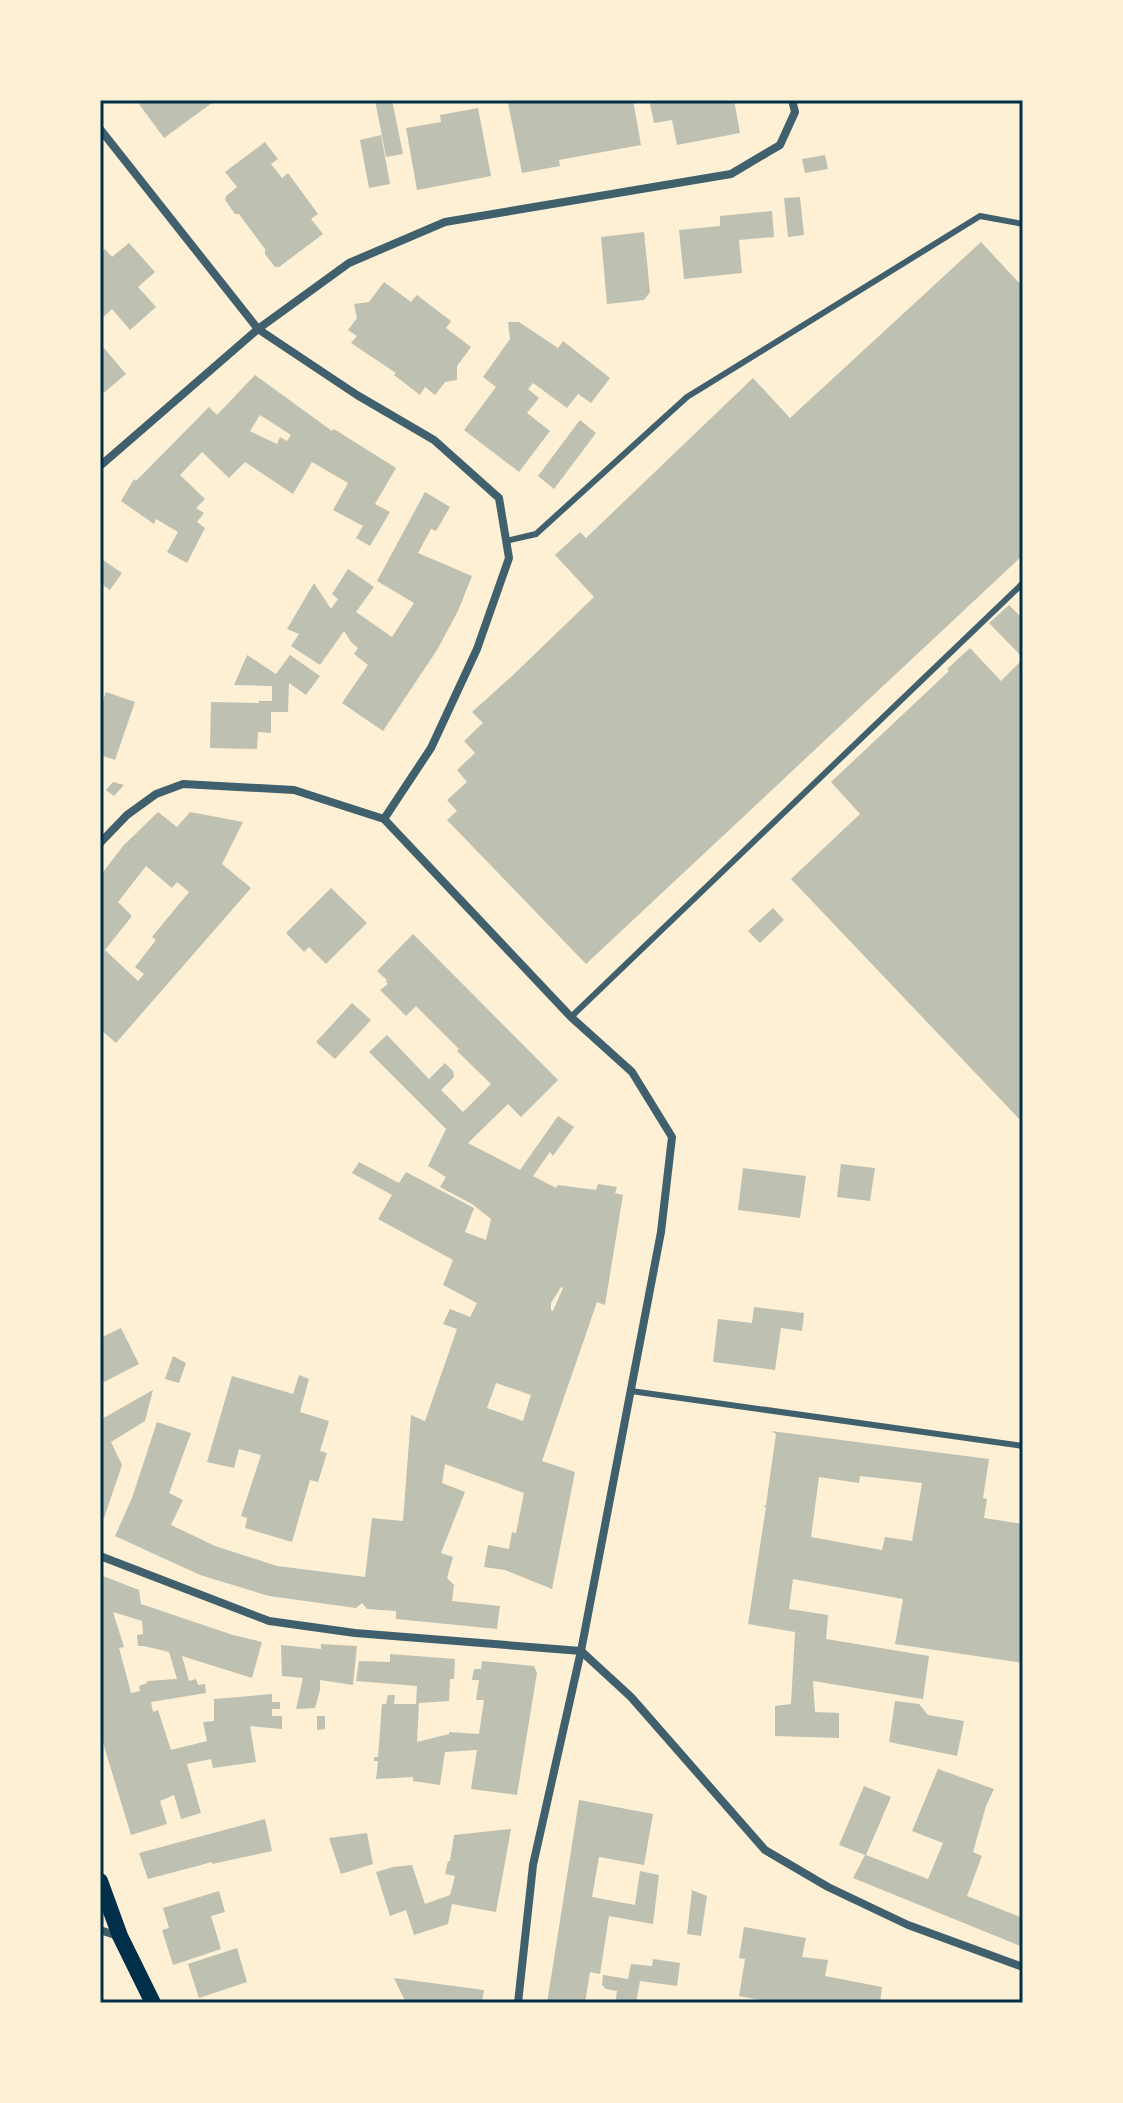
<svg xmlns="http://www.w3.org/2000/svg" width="1123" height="2103" font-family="Inter,sans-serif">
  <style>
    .building { fill: #bec0b2; fill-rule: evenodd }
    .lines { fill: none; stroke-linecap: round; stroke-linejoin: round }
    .service { stroke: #3f606c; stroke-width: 6 }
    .minor { stroke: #3f606c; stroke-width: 8 }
    .secondary { stroke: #003049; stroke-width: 16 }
    .neatline { fill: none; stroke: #003049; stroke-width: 3 }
  </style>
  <rect width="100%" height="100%" fill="#fdf0d5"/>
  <g class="building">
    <path d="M136 100H216L164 138Z"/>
    <path d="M375 100H392L403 154 386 157Z"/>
    <path d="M525 100H633L641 145 559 160 560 166 522 173 508 103Z"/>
    <path d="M649 100H734L740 133 677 145 672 120 654 123Z"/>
    <path d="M478 108 491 176 417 190 406 128 441 122 440 115Z"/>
    <path d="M381 135 390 184 369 188 360 140Z"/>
    <path d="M265 142 278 159 271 164 282 178 288 173 318 214 311 219 323 234 279 267H275L265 254V249L239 214H235L225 200 226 196 237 187 225 172Z"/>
    <path d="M825 155 828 169 805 173 802 159Z"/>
    <path d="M800 197 804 235 788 237 784 198Z"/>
    <path d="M772 211 774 237 739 240 742 273 684 279 679 230 720 226V216Z"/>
    <path d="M644 232 650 292 644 300 607 304 601 237Z"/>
    <path d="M981 242 1023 287V555L586 964 447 820 457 811 447 800 467 782 457 770 475 753 464 741 483 723 472 712 512 676 594 597 555 555 580 532 586 538 753 378 790 418Z"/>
    <path d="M129 243 155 272 138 287 156 307 130 330 112 309 100 320V253L105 249 112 257Z"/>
    <path d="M384 282 411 302 417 295 451 321 446 328 471 347 457 366V380L445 382 435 395 425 387 420 395 394 375 396 373 351 343 357 336 348 330 357 318 354 304 369 302Z"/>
    <path d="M508 322H519L558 348 563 341 610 378 591 403 578 394 567 408 533 383 528 389 539 398 527 413 550 431 519 472 464 430 496 387 483 377 510 339Z"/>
    <path d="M104 348 126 374 100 396V352Z"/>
    <path d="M255 375 332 431 334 429 396 468 375 504 390 512 370 546 356 538 363 526 333 510 348 483 312 462 293 494 245 462 229 478 202 452 180 475 205 499 196 508 204 513 197 522 205 528 187 563 167 552 178 532 156 519 154 524 121 501 134 479 136 481 209 407 217 415ZM260 415 291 435 287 441 280 437 277 444 250 431Z"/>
    <path d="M580 420 596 433 554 489 538 476Z"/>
    <path d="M425 492 450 507 436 531 431 529 418 553 472 576 458 611 437 650 383 731 342 703 368 665 354 654 358 648 351 642 344 631 320 665 291 646 299 634 287 629 314 583 331 609 338 599 332 594 348 569 374 587 356 612 392 637 414 603 377 581Z"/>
    <path d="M100 558 122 573 110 590 100 583Z"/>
    <path d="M1009 605 1023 619V658L989 623Z"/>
    <path d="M970 648 1001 681 1023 659V1123L791 879 860 814 831 782 949 671 947 669Z"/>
    <path d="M247 655 276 674 290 655 320 676 306 695 289 683 288 712H271V733L258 732 257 749 210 748 211 702 259 703V701H272V686L234 685Z"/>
    <path d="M106 692 135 702 115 760 100 755V709Z"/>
    <path d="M113 782 124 785 114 796 106 790Z"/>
    <path d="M158 812 177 827 190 812 243 822 222 864 251 888 116 1043 100 1029V876L123 846ZM146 866 172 888 177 882 189 892 152 937 156 940 135 967 144 974 138 981 105 950 132 916 118 902Z"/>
    <path d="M331 888 367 923 326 964 309 947 304 952 286 933Z"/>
    <path d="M773 908 784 920 760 943 748 931Z"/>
    <path d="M413 934 558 1080 521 1117 508 1104 468 1143 520 1170 558 1116 574 1127 553 1156 550 1152 533 1176 556 1188 558 1185 596 1190 598 1184 617 1187 615 1193 623 1195 605 1305 597 1302 542 1461 575 1472 552 1589 505 1570 484 1567 488 1545 509 1549 512 1532 516 1533 524 1493 445 1464 442 1483 465 1492 441 1553 453 1557 447 1578 454 1585 452 1601 500 1606 497 1629 396 1619V1611L367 1609 362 1603 356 1608 269 1596 200 1575 115 1536 132 1498 157 1422 191 1433 169 1493 183 1500 171 1525 215 1546 277 1566 365 1577 372 1518 403 1521 411 1415 425 1421 457 1329 443 1324 450 1309 470 1317 477 1303 443 1285 453 1260 378 1219 392 1195 352 1173 359 1162 399 1183 406 1172 474 1208 465 1232 486 1240 491 1219 472 1204 440 1187 446 1177 428 1166 446 1129 369 1052 387 1035 429 1079 445 1063 453 1071 454 1077 441 1090 463 1112 491 1084 457 1051 459 1049 416 1006 406 1016 380 990 388 984 386 982 387 980 377 971ZM561 1287 563 1288 553 1311 551 1310V1303ZM496 1383 531 1395 523 1421 487 1408Z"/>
    <path d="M352 1003 371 1020 335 1059 316 1042Z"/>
    <path d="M841 1164 875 1168 870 1201 837 1197Z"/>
    <path d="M743 1168 806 1176 800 1218 738 1210Z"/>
    <path d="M754 1307 804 1313 802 1331 781 1328 775 1370 713 1362 718 1319 752 1323Z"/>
    <path d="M121 1328 139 1364 100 1384V1338Z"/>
    <path d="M173 1356 186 1363 179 1383 165 1379Z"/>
    <path d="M299 1375 309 1379 300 1412 329 1421 320 1451 327 1453 318 1482 310 1480 292 1542 245 1528 247 1518 241 1516 261 1455 239 1449 234 1468 207 1462 232 1376 293 1394Z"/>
    <path d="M153 1390 145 1421 111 1442 122 1465 104 1518 100 1516V1420Z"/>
    <path d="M771 1431 989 1459 983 1498 987 1499 984 1518 1023 1524V1663L895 1644 903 1599 793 1579 789 1609 828 1615 826 1639 929 1656 923 1699 813 1681 815 1712 839 1713V1738L775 1736V1706L791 1704 795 1632 748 1624 766 1507H763L766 1505 776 1434ZM860 1476 922 1483 912 1541 885 1537 882 1550 811 1537 819 1477 859 1483Z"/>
    <path d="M103 1576 139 1590 141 1604 233 1635 262 1642 252 1678 182 1656 189 1681 196 1679 198 1685 205 1684 206 1693 151 1702 153 1712 158 1710 171 1750 207 1741 203 1722 214 1721V1699L272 1694V1702H280V1709H272V1716H282V1729L250 1726 256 1762 213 1768 211 1759 187 1764 201 1813 181 1819 174 1795 160 1801 167 1824 131 1835 100 1733V1577ZM113 1612 142 1621 143 1634 137 1635 138 1646H144L169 1652 177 1679 147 1681V1683L139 1686 140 1691 131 1693 119 1648 124 1647Z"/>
    <path d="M321 1644 357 1646 353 1685 320 1680V1690L315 1708 296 1709 303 1678 282 1676 281 1645 321 1649Z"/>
    <path d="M390 1654 455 1659 454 1679H450L449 1701 419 1703 417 1742 449 1734V1732L479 1734 484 1700H476L479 1680H472L474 1669H481L482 1661 534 1666 537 1673 517 1795 471 1789 477 1750 445 1752 440 1785 413 1781V1777L376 1779 378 1761H374V1757H378L382 1704H386L388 1695H395L394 1704H416L417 1686 356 1681 359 1661 390 1662Z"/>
    <path d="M895 1701 919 1704 928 1715 964 1721 957 1756 889 1742Z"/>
    <path d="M317 1716H325V1729L317 1730Z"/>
    <path d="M938 1769 994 1789 986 1806 973 1852 982 1856 967 1896 1023 1918V1947L853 1878 865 1855 839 1845 864 1786 891 1797 866 1855 928 1879 943 1843 912 1831Z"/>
    <path d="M579 1800 653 1814 644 1865 599 1857 592 1897 635 1905 640 1871 659 1875 653 1924 609 1916 600 1974 590 1972 585 2003H547Z"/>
    <path d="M265 1819 272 1851 212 1864V1862L148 1879 139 1853Z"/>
    <path d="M511 1829 496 1912 452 1904 448 1924 414 1935 406 1910 390 1916 376 1872 393 1867 412 1865 425 1904 450 1895 455 1876 445 1874 448 1861H450L454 1835Z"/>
    <path d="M367 1833 373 1864 341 1874 329 1838Z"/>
    <path d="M692 1890 707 1896 701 1936 687 1934Z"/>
    <path d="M219 1891 225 1912 211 1916 221 1949 173 1965 162 1930 169 1928 163 1908Z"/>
    <path d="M744 1927 806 1938 802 1957 828 1960 825 1976 882 1987 880 2003H778L739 1996 745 1959 739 1958Z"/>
    <path d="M237 1948 247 1982 199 1998 188 1964Z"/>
    <path d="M653 1959 680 1963 677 1986 640 1981 636 2003H615L617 1991 606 1989 602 1985 603 1975 628 1979 631 1964 652 1966Z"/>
    <path d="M394 1978 484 1990 482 2003H406Z"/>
  </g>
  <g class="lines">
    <g class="service">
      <path d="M506 541 536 534 687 397 980 216 1023 224"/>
      <path d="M571 1017 1023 583"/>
      <path d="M631 1391 1023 1446"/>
    </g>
    <g class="minor">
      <path d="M100 129 258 329 357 395 434 440 499 498 509 558 477 649 431 748 384 819 571 1017 632 1072 672 1137 661 1232 581 1651 533 1865 518 2003"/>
      <path d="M100 466 258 329 349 263 445 222 731 174 780 145 795 112 792 100"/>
      <path d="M100 843 127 815 156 794 183 784 294 790 384 819"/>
      <path d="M100 1556 269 1621 355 1633 581 1651 631 1697 765 1850 828 1887 908 1925 1023 1967"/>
      <path d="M100 1930 118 1936"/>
    </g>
    <path class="secondary" d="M100 1881 120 1936 153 2003"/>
  </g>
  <rect width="1123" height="2103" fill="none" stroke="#fdf0d5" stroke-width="204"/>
  <rect x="102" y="102" width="919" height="1899" class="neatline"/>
</svg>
